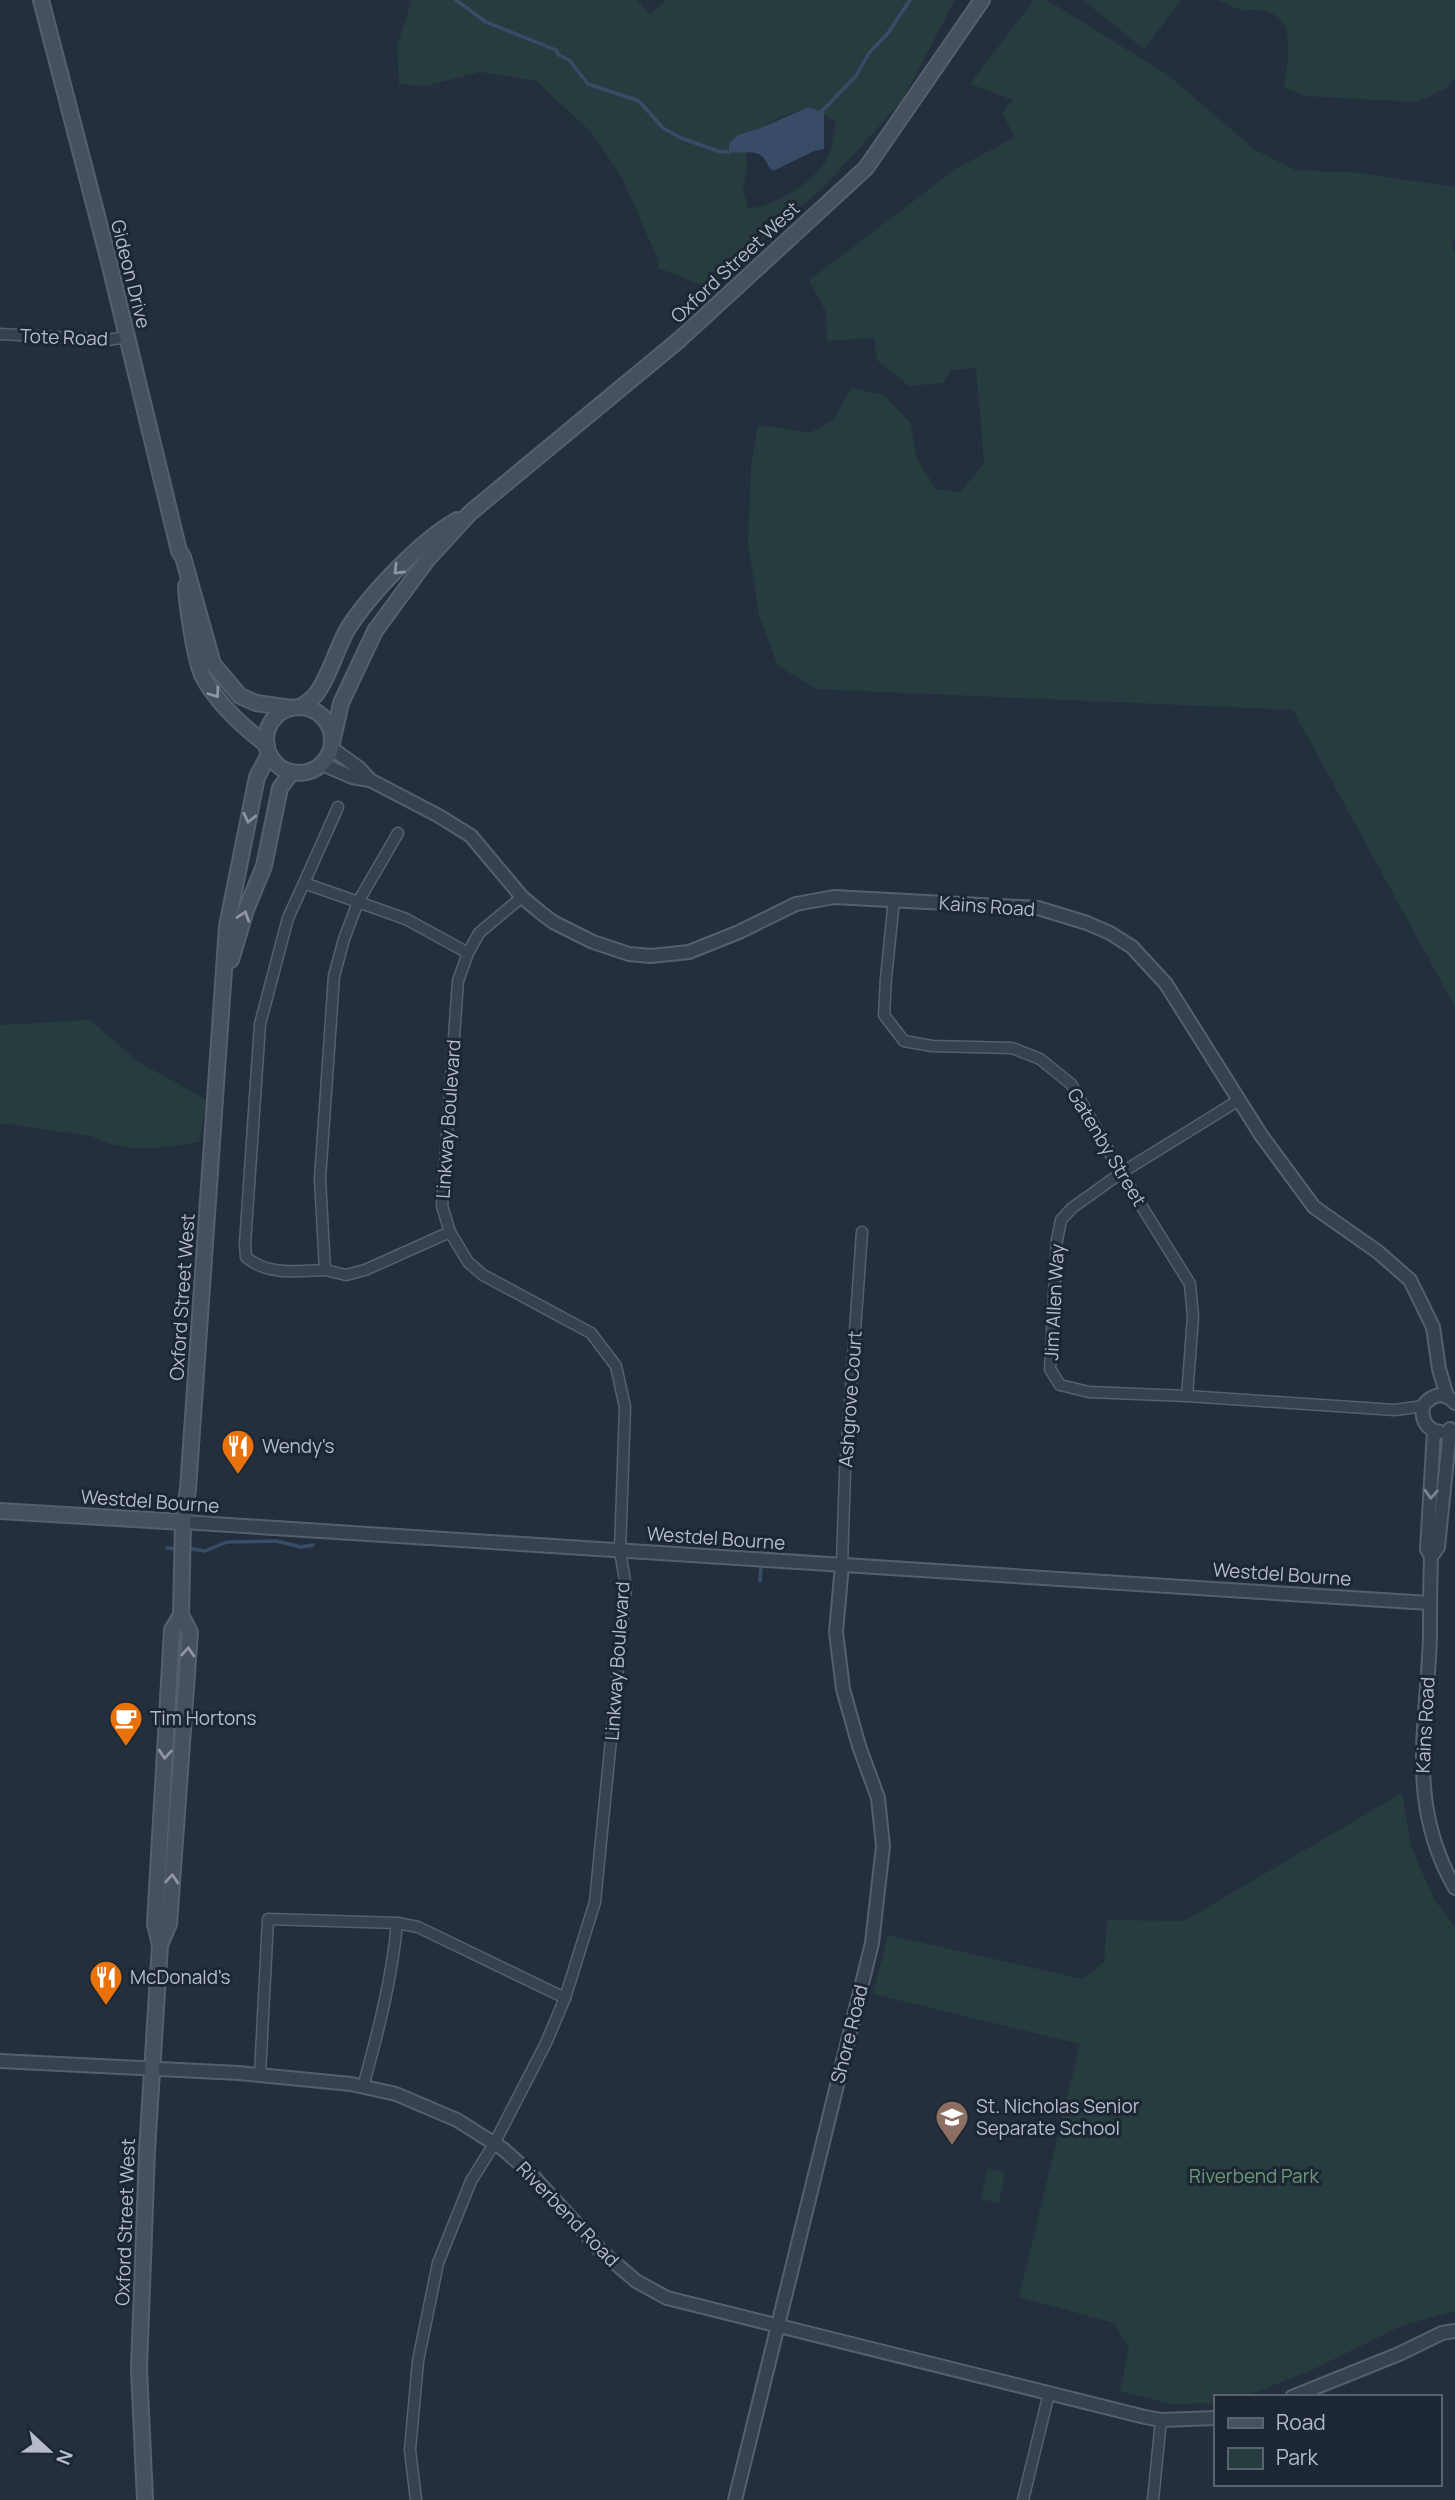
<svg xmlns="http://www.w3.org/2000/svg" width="1455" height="2500" font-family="Manrope,sans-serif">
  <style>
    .green { fill: #263c3f; fill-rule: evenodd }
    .water { fill: #394c67 }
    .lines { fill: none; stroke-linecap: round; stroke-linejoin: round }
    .stream { stroke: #394c67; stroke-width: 3.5 }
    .minor-casing { stroke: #565f6c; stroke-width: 13 }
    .tertiary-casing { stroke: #565f6c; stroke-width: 16 }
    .secondary-casing { stroke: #565f6c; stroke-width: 18 }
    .minor { stroke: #38414e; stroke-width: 10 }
    .tertiary { stroke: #38414e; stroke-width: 12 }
    .secondary { stroke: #465061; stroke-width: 14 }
    .oneway { stroke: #8e96a5 }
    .oneway2 { stroke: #7c8592 }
    .labels { text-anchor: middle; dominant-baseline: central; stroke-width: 6; stroke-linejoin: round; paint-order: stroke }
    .street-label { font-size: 19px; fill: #b4bcc9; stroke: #1d2633 }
    .poi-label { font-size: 19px; fill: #b4bcc9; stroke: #1d2633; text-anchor: start }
    .park-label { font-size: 19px; fill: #6b9a76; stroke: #1d2633 }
  </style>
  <rect width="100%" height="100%" fill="#242f3e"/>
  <g class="green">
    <path d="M409 0H637L651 15 665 0H955L902 101 824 187 707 287 658 268V260L623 179 591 132 536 81 480 72 425 86 399 84 397 46 411 2ZM811 107 836 122C834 133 833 145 829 155 819 179 773 208 748 208L743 189 747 165 746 142C763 122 787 114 811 107Z"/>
    <path d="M1034 0H1047L1168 75 1255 150 1295 170 1359 173 1455 187V239L1452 244 1455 253V1007L1293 710 816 689 778 666 759 616 748 542 751 467 758 425 810 433 834 419 851 388 884 395 911 424 916 457 936 489 960 492 984 464 976 368 951 370 943 383 909 386 877 360 874 338 827 341 826 312 809 280 957 168 1015 137 1002 113 1013 100 970 84Z"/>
    <path d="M1083 0H1182L1144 49Z"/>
    <path d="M1218 0H1455V78L1448 87 1418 102 1305 96 1284 88C1287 58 1300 17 1260 10 1254 9 1248 11 1243 10 1235 9 1226 3 1218 0Z"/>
    <path d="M90 1020 137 1061 207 1100 199 1142C162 1148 125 1154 91 1136L0 1123V1025Z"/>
    <path d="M1402 1793 1411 1846 1434 1899 1455 1927V2311L1401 2326 1314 2369 1254 2393 1239 2397H1215V2403H1213L1172 2404 1120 2391 1129 2348 1114 2323 1019 2297 1080 2044 873 1994 888 1935 1082 1979 1104 1962 1107 1920 1184 1921Z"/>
    <path d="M988 2168 1005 2172 999 2203 981 2199Z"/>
  </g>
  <path class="water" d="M809 107 824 113V149L814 151 773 171C768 167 767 162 763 157 755 149 740 154 729 152V143L738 135 758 129Z"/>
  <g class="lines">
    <g class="stream">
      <path d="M456 0 486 22 556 50 559 55 569 60 588 84 639 101 663 128 681 138 718 151 729 152"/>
      <path d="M821 112 856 76 869 53 888 33 910 0"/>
      <path d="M167 1548 179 1549"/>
      <path d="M187 1548 205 1551 227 1542 276 1541 301 1547 313 1545"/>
      <path d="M760 1581 763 1543"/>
    </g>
    <defs>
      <g id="minor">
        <path d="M0 334 107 340 127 337"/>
        <path d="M398 833 358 902 406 919 468 953"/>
        <path d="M304 883 288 918 260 1024 245 1244 246 1257C268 1276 297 1271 325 1270L320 1179 334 976 344 939 358 902 304 883 338 807"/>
        <path d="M894 900 886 978 884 1015 904 1041 932 1046 1012 1048 1040 1059 1071 1084 1121 1173 1190 1284 1193 1317 1187 1396"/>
        <path d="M1239 1100 1121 1173 1072 1208 1061 1220 1057 1240 1050 1369 1060 1385 1089 1392 1187 1396 1395 1410 1423 1406"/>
        <path d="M325 1270 346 1275 365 1270 450 1232"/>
        <path d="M842 1565 845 1472 862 1232"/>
        <path d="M397 1923 418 1927 565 1998"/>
        <path d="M260 2075 268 1919 397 1923C392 1979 378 2032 363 2087"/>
        <path d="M416 2500 410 2450 418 2361 438 2263 471 2181 494 2144 546 2043 565 1998 595 1902 626 1587 620 1551 625 1407 616 1366 591 1333 483 1275 468 1262 450 1232 442 1206 458 981 468 953 479 933 522 897"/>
        <path d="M1023 2500 1049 2393"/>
        <path d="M1153 2500 1161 2420"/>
      </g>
      <g id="tertiary">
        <path d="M331 748 359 768 370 780"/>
        <path d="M322 764 352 777 370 780 439 816 471 836 522 897 540 912 553 922 593 942 629 954 651 956 689 952 739 932 796 904 834 897 1038 908 1087 923 1110 933 1132 947 1166 984 1261 1135 1314 1207 1378 1252 1410 1280 1433 1327 1439 1369 1447 1396"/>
        <path d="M1434 1431 1427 1549 1431 1557C1430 1584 1430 1610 1430 1637 1427 1728 1406 1803 1455 1888"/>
        <path d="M1440 1432C1426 1430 1421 1419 1423 1406 1432 1394 1444 1391 1455 1403"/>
        <path d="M183 1522 1429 1603"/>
        <path d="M1431 1557 1438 1547 1450 1429"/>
        <path d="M0 2061 239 2073 351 2084 396 2094 457 2120 503 2149 529 2172 601 2251 636 2281 667 2298 1145 2417 1161 2420 1215 2418"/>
        <path d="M1292 2397 1399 2354 1442 2333 1455 2331"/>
        <path d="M735 2500 872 1943 883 1846 878 1798 859 1746 843 1689 836 1632 842 1565"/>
      </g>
      <g id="secondary">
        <path d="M41 0 108 258 179 551 183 557 213 664 240 696 256 703 291 708"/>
        <path d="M186 586C187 606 195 661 203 677 218 704 243 727 267 745"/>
        <path d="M301 707C306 703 313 699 317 693 330 675 336 650 347 630 369 595 421 540 457 520"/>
        <circle cx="299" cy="740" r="33"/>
        <path d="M332 743 341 703 375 631 427 560 470 513 679 340 866 168 982 0"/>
        <path d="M231 960 246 910 264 866 280 788 292 772"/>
        <path d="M0 1511 183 1522"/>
        <path d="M160 1945 169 1924 190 1632 181 1615 183 1522 188 1489 227 926 257 777 269 754"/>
        <path d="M145 2500 139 2369 147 2151 160 1945 155 1924 172 1630 181 1615"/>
      </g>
    </defs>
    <use href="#minor" class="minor-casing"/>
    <use href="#tertiary" class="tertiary-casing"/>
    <use href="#secondary" class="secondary-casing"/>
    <use href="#minor" class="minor"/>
    <use href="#tertiary" class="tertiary"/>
    <use href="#secondary" class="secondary"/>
  </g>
  <defs><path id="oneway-chevron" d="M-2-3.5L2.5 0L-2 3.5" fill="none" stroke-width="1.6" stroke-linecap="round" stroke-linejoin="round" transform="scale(1.75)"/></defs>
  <g class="oneway">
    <use href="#oneway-chevron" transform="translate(398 570) rotate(135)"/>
    <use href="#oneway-chevron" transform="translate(215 693) rotate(54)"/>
    <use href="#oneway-chevron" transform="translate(249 818) rotate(103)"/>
    <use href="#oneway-chevron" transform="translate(244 916) rotate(-72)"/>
    <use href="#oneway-chevron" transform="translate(188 1652) rotate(-86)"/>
    <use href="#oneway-chevron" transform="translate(165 1754) rotate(94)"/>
    <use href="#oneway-chevron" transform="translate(172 1879) rotate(-86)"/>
  </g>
  <use class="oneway2" href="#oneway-chevron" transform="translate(1431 1494) rotate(93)"/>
  <defs>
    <symbol id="restaurant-pin" viewBox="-11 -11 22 30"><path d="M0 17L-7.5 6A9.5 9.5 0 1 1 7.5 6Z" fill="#e8710a" stroke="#1d2633"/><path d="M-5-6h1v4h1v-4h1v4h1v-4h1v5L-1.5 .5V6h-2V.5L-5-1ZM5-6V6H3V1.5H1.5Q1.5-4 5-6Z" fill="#fff"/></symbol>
    <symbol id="cafe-pin" viewBox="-11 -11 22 30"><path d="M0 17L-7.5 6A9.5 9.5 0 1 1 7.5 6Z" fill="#e8710a" stroke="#1d2633"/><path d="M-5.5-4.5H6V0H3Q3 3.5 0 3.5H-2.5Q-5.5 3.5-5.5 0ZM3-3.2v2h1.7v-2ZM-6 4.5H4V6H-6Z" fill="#fff"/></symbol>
    <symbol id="school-pin" viewBox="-11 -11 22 30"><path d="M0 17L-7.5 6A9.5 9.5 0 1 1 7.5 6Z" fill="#8d6e63" stroke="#1d2633"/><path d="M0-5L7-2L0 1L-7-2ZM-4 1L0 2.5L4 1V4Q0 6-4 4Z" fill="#fff"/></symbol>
  </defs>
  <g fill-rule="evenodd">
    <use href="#restaurant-pin" x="219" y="1427" width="38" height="52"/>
    <use href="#cafe-pin" x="107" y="1699" width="38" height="52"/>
    <use href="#restaurant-pin" x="87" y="1958" width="38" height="52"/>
    <use href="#school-pin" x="933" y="2098" width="38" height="52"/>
  </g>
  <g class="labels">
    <g class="street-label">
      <text transform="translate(735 262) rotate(-43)">Oxford Street West</text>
      <text transform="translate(131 274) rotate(76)">Gideon Drive</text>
      <text transform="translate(64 337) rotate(2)">Tote Road</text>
      <text transform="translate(987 906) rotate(4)">Kains Road</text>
      <text transform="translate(448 1119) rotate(-86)">Linkway Boulevard</text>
      <text transform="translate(1107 1147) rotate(59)">Gatenby Street</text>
      <text transform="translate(182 1297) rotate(-86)">Oxford Street West</text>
      <text transform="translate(1054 1302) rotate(-87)">Jim Allen Way</text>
      <text transform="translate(850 1399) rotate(-86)">Ashgrove Court</text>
      <text transform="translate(150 1501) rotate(4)">Westdel Bourne</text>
      <text transform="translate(716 1538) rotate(4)">Westdel Bourne</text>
      <text transform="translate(1282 1574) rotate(4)">Westdel Bourne</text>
      <text transform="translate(617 1661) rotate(-86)">Linkway Boulevard</text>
      <text transform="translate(1425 1725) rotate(-87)">Kains Road</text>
      <text transform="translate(849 2034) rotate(-76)">Shore Road</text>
      <text transform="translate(568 2214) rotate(46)">Riverbend Road</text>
      <text transform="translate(125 2222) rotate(-88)">Oxford Street West</text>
    </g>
    <g class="poi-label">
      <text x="262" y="1446">Wendy's</text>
      <text x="150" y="1718">Tim Hortons</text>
      <text x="130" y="1977">McDonald's</text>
      <text x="976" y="2106">St. Nicholas Senior<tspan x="976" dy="22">Separate School</tspan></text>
    </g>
    <g class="park-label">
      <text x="1254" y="2176">Riverbend Park</text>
    </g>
  </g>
  <rect x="1214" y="2395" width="228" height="91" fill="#1d2633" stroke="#59626f" stroke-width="2"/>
  <rect x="1228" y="2418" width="35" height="10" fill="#465061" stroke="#59626f" stroke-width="2"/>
  <text x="1276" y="2430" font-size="21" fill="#b4bcc9">Road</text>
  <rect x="1228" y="2448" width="35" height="21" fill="#263c3f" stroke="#59626f" stroke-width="2"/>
  <text x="1276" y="2465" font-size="21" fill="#b4bcc9">Park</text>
  <g transform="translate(49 2451) rotate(112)" stroke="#1d2633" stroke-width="5" paint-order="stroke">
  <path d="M0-5L12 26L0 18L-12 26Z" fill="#b4bcc9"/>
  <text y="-10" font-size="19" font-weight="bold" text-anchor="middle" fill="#b4bcc9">N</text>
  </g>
</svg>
